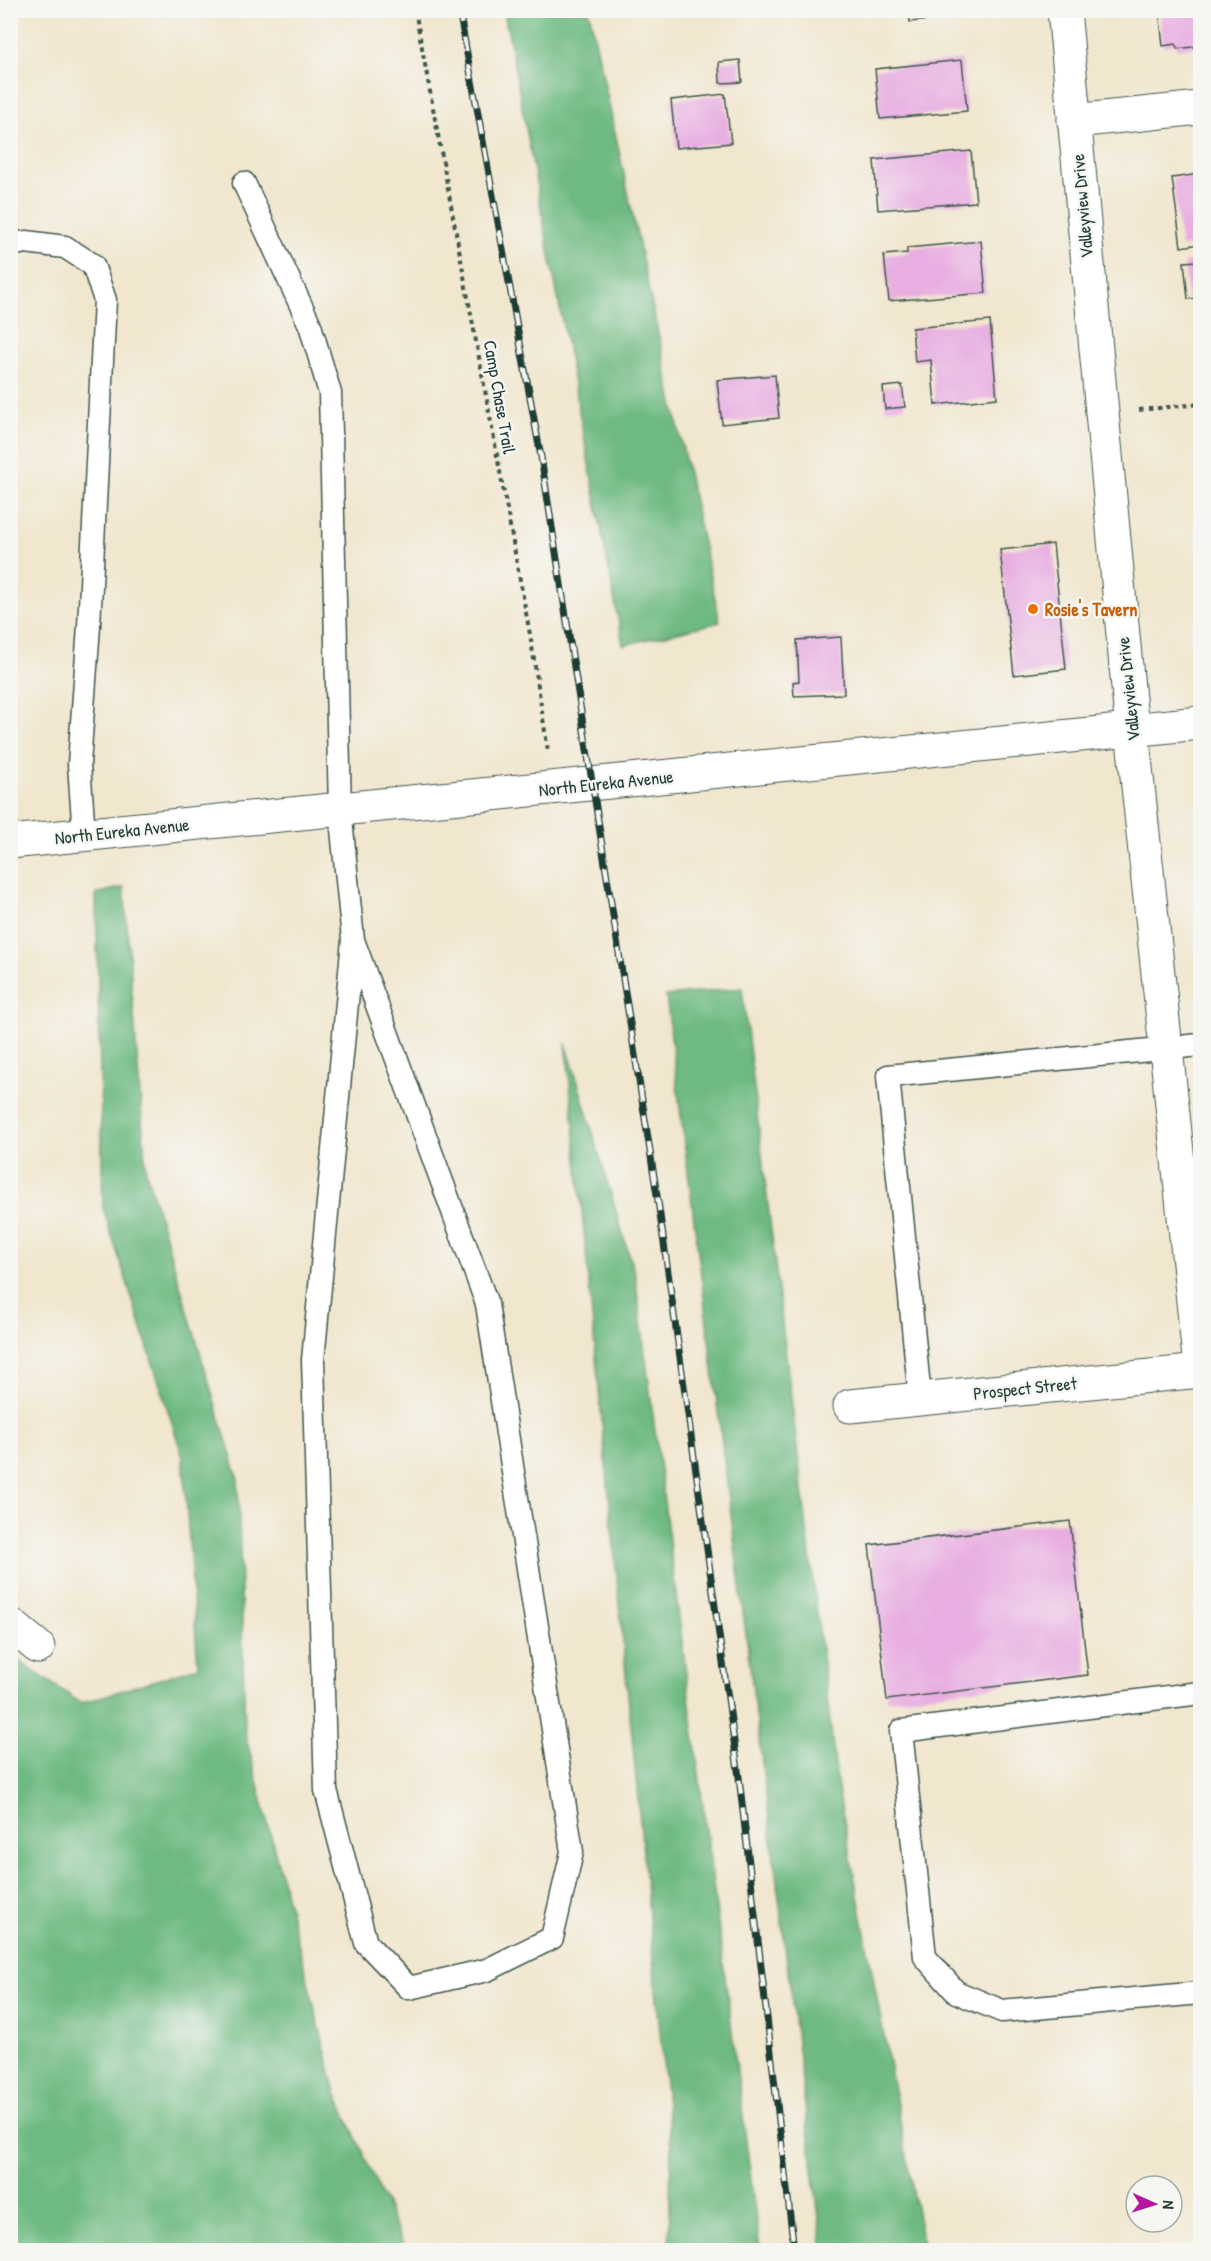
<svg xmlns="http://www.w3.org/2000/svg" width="1211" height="2261" font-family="'Patrick Hand',sans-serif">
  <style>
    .forest { fill: #6eba82; stroke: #467c5b; stroke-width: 1.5 }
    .building { fill: #e8ade1 }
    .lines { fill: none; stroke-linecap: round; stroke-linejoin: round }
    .lane-casing { stroke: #3e564b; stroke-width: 25 }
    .street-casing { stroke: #3e564b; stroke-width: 35 }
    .secondary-casing { stroke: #3e564b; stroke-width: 35 }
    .path { stroke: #3e564b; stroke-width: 4; stroke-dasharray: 4.5 4.5; stroke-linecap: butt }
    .lane { stroke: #fff; stroke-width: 22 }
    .street { stroke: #fff; stroke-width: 33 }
    .secondary { stroke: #fff; stroke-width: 33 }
    .rail-casing { stroke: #1f3d34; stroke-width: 7 }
    .rail { stroke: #f6f6f2; stroke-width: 4.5; stroke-dasharray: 14; stroke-linecap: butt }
    .food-dot { fill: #e8710a; stroke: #f6f6f2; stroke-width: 2 }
    .labels { text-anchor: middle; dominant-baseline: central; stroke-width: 5; stroke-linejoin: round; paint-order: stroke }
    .street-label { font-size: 18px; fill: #1f3d34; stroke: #f6f6f2 }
    .food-label { font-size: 18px; font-weight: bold; fill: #c56008; stroke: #f6f6f2; text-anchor: start }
  </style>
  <rect width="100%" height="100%" fill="#f6f6f2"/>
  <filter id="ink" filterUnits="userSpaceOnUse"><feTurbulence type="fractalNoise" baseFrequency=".0167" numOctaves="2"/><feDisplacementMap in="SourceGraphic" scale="12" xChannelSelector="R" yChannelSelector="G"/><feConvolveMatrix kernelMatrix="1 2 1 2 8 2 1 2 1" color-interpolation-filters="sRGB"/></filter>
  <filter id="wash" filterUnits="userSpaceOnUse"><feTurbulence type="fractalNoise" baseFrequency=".008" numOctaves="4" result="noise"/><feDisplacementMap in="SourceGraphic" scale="24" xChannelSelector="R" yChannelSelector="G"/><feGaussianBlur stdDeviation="1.35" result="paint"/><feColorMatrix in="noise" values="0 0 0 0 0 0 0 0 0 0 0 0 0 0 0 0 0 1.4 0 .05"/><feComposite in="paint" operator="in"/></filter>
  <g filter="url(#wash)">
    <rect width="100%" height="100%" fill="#f1e6ce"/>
    <g class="forest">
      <path d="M504 11H589L720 622 623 645Z"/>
      <path d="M124 887 146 1172 238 1479 245 1733 336 2093 406 2250H11V1656L81 1703 198 1667 183 1457 103 1208 96 894Z"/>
      <path d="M742 988 838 1789 924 2250H823L666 996Z"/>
      <path d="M566 1043 635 1275 760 2250H669L671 2147Z"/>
    </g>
    <g id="blocks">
      <g class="building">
        <path d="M909 10H957L958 17 910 22Z"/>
        <path d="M1159 10H1200V46L1177 49 1176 44 1163 46Z"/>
        <path d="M740 60 742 82 720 83 719 62Z"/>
        <path d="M962 60 967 111 880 119 875 69Z"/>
        <path d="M725 94 731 143 676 148 671 100Z"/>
        <path d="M971 151 976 202 878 210 874 160Z"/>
        <path d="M1200 174V244L1181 247 1172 178Z"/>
        <path d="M981 241 986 293 889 301 884 255 907 253V248Z"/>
        <path d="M1197 252H1200V298L1188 299 1184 262 1198 261Z"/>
        <path d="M990 321 997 398 935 405 931 360 915 362 912 328Z"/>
        <path d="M775 375 779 418 722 424 717 380Z"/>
        <path d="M902 385 905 407 885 409 883 387Z"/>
        <path d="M1053 544 1066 669 1014 675 1000 550Z"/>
        <path d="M841 637 844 694 794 696 793 682 799 681 797 640Z"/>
        <path d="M1070 1521 1088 1675 887 1700 869 1545Z"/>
      </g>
    </g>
  </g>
  <g filter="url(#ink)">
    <use href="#blocks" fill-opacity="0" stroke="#3e564b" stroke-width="1.5"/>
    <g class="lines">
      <defs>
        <g id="lane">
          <path d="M244 183 310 325 330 393 340 809 353 940 487 1304 572 1852 552 1938 487 1970 409 1988 366 1943 326 1790 313 1360 353 940"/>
          <path d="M10 245 26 242 65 247 93 265 105 300 89 626 79 764 84 835"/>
          <path d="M920 1398 888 1076 1200 1045"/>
          <path d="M1200 1693 901 1731 925 1957 956 1992 1002 2011 1200 1993"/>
        </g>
        <g id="street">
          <path d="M1074 121 1200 108"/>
          <path d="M10 842 1200 723"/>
          <path d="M850 1406 1200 1371"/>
          <path d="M10 1624 38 1647"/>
        </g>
        <path id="secondary" d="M1064 10 1132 730 1200 1367"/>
      </defs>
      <use href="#lane" class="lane-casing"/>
      <use href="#street" class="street-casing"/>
      <use href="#secondary" class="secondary-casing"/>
      <g class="path">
        <path d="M415 10 531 640 548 751"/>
        <path d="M1139 410 1200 404"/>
      </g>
      <use href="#lane" class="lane"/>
      <use href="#street" class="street"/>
      <use href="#secondary" class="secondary"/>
      <defs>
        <path id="rail" d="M459 10 541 457 659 1208 739 1777 794 2250"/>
      </defs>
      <use href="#rail" class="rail-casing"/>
      <use href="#rail" class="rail"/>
    </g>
  </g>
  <circle class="food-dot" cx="1033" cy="609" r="6"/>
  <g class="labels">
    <g class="street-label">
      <text transform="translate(1082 206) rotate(-95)">Valleyview Drive</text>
      <text transform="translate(500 397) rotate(80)">Camp Chase Trail</text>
      <text transform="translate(1128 689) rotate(-96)">Valleyview Drive</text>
      <text transform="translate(606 783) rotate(-6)">North Eureka Avenue</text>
      <text transform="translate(122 831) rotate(-6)">North Eureka Avenue</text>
      <text transform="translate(1025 1388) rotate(-6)">Prospect Street</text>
    </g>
    <g class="food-label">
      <text x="1045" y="609">Rosie's Tavern</text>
    </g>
  </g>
  <rect width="1211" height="2261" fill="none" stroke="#f6f6f2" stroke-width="36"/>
  <g transform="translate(1154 2204) rotate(93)"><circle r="28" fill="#f6f6f2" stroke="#a0aca6" stroke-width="1.5"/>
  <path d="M0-4.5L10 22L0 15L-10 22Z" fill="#b5179e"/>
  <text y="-9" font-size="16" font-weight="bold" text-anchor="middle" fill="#1f3d34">N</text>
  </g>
</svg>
